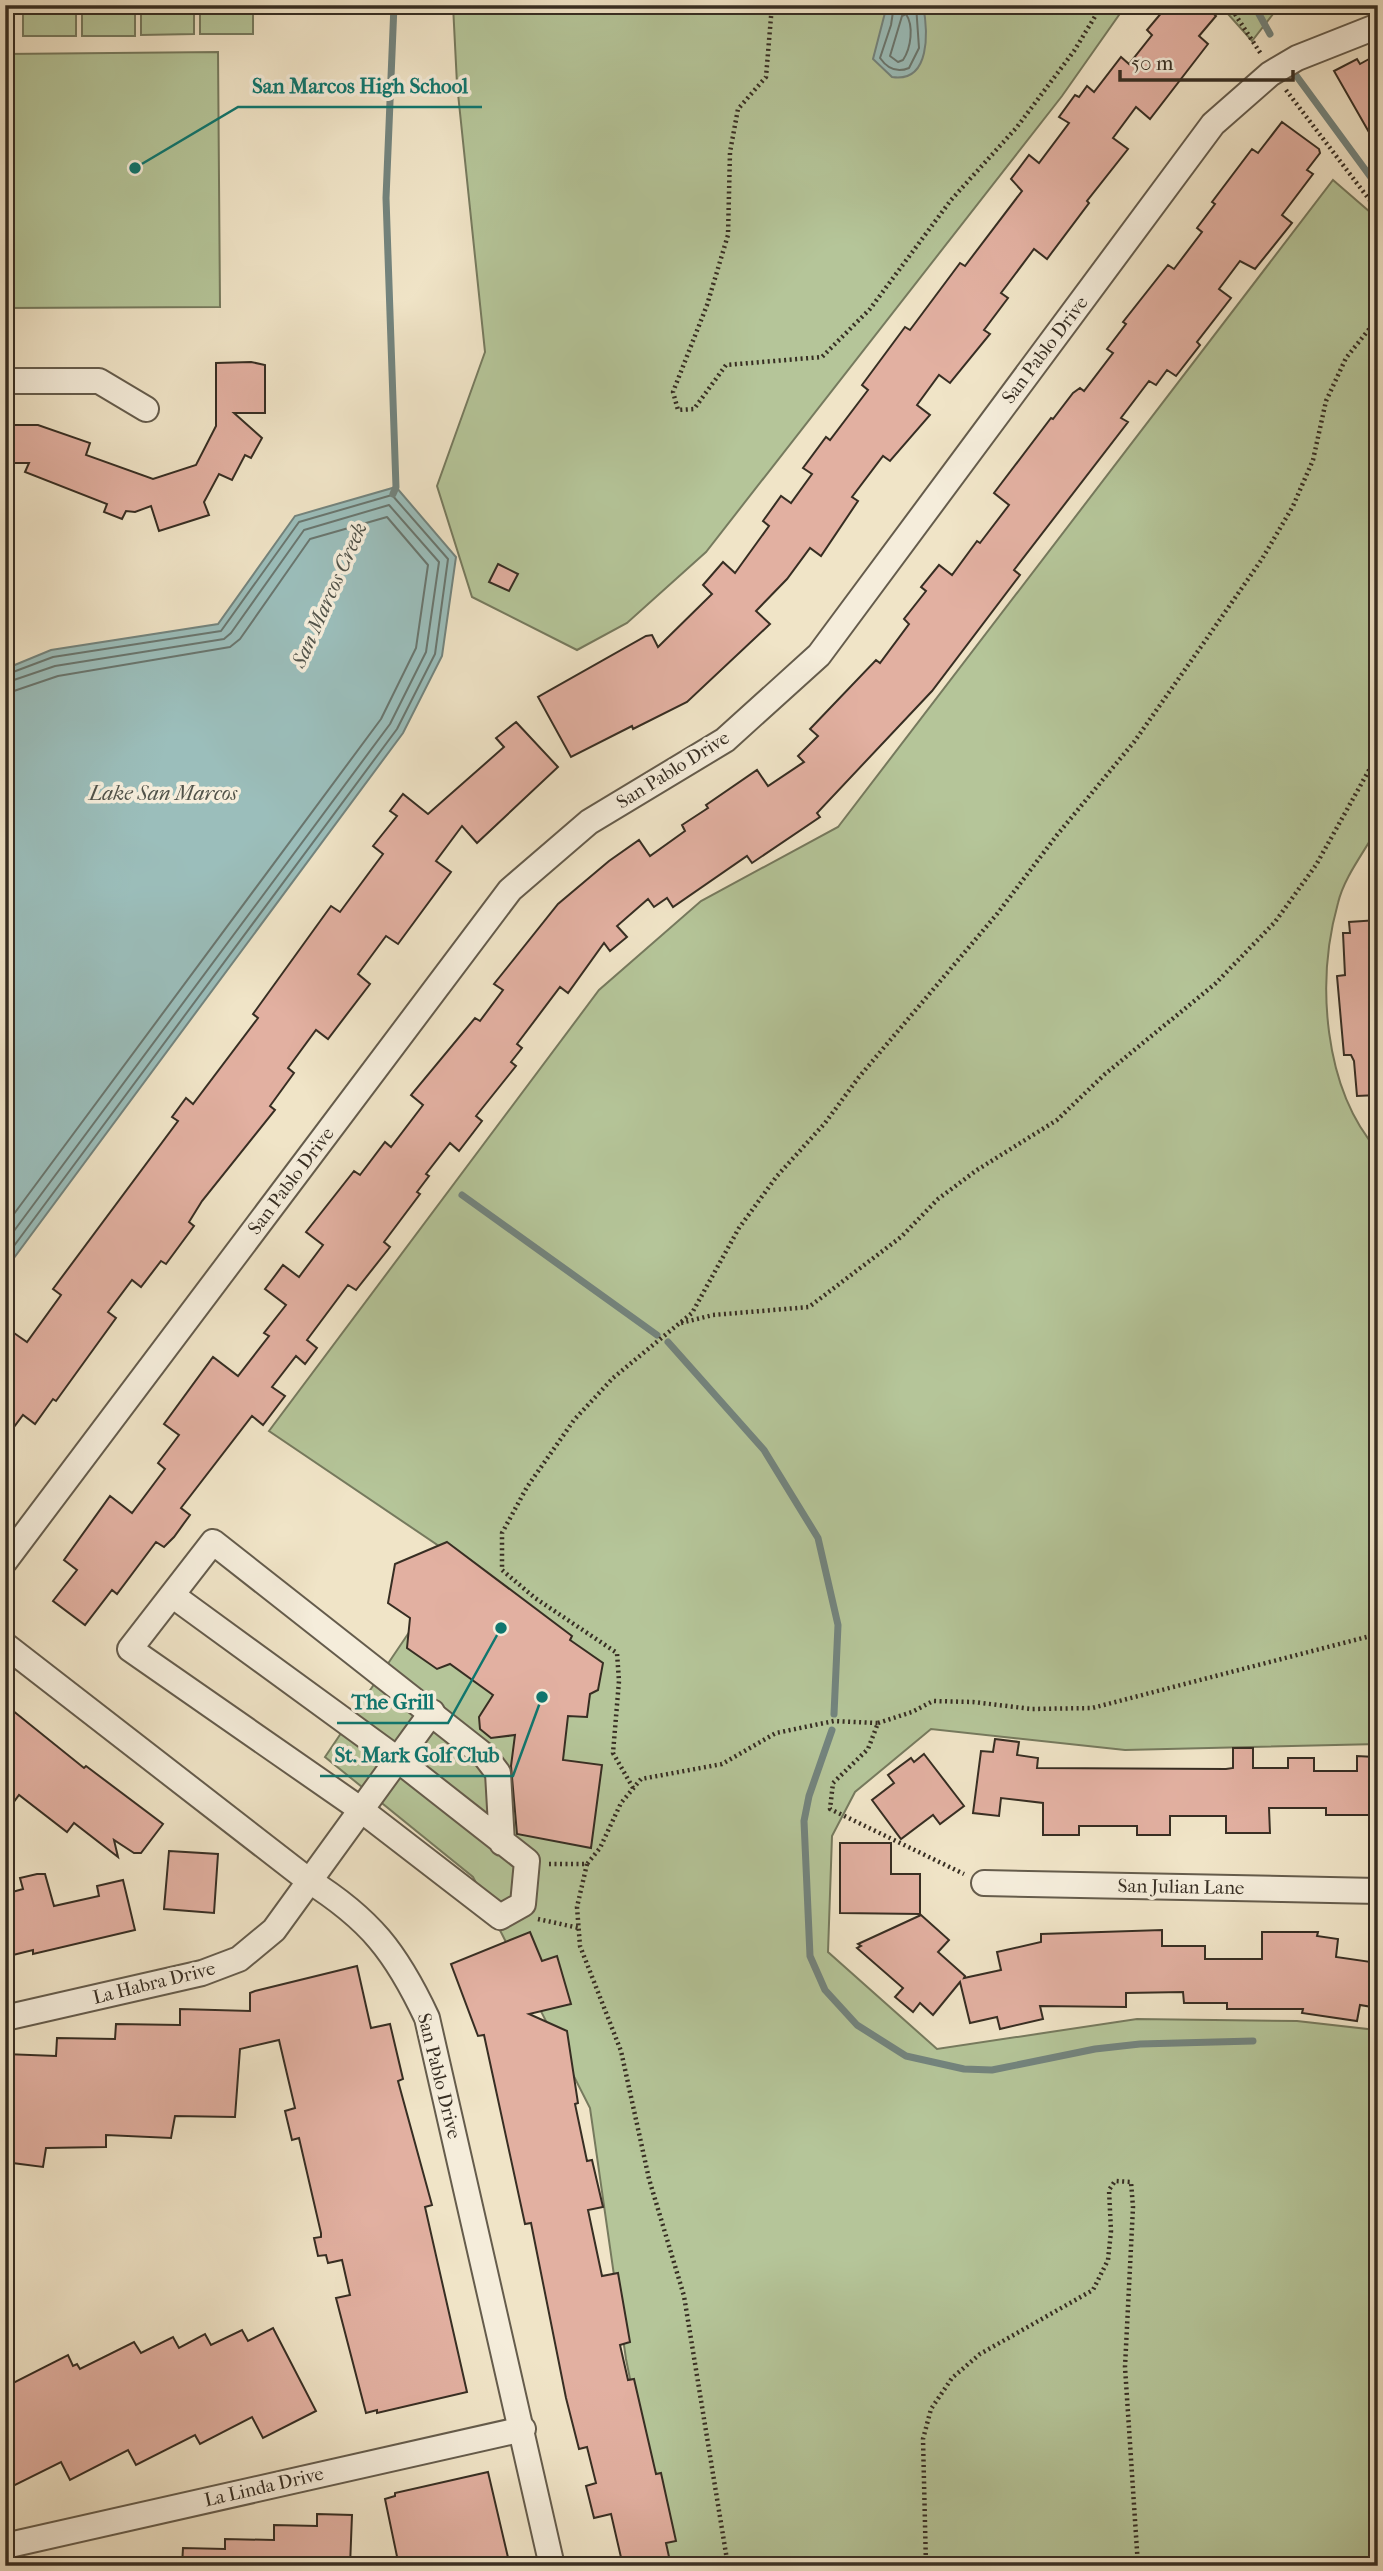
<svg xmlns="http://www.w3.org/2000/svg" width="1383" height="2571" font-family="'IM FELL French Canon',serif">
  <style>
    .green { fill: #b5c599; stroke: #767a5e; stroke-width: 2 }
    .water { fill: #9bbebb; stroke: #73847e; stroke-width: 2 }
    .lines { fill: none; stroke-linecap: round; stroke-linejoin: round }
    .shore { stroke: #69766f; stroke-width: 2 }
    .stream { stroke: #73847e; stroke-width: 7 }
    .building { fill: #e2b0a1; stroke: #372e23; stroke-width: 2 }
    .minor-casing { stroke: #655c4c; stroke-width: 28 }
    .path { stroke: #372e23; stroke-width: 4.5; stroke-dasharray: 2 3.5; stroke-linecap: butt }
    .minor { stroke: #f5eddb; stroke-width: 24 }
    .labels { text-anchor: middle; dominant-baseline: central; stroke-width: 7; stroke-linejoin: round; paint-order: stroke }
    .street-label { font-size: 19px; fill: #372e23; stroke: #f5eddb }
    .water-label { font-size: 21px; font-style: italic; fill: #505249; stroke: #f5eddb }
    .leader { fill: none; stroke: #0f766e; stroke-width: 2.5 }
    .callout-dot { fill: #0f766e; stroke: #f5eddb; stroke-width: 2.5 }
    .callout-label { font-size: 21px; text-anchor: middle; font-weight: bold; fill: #0f766e; stroke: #f5eddb; stroke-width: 7; stroke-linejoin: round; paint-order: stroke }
  </style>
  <rect width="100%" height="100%" fill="#f0e4c7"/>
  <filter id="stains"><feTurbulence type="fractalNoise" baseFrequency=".00286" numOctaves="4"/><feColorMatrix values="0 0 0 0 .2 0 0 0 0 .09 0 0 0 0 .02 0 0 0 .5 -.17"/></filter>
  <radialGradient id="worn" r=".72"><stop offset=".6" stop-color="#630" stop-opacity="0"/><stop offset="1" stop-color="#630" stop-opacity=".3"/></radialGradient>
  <g class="green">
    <rect x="23" y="5" width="53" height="31"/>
    <rect x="82" y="5" width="53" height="31"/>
    <path d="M141 5H194V34L141 35Z"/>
    <rect x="200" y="5" width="53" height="29"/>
    <path d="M453 5H1126L1062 96 706 552 627 623 577 650 472 597 437 486 485 352 457 84Z"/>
    <path d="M1220 5H1275L1277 9 1252 41Z"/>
    <path d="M218 52 220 307 5 308V54Z"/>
    <path d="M1333 180 1378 219V827C1365 851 1344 877 1338 903 1316 981 1323 1088 1378 1151V1744L1125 1750 931 1729 855 1792 832 1836 828 1952 937 2049 1137 2019 1297 2021 1376 2030 1375 2566H668L626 2359 590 2108 473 1877 325 1757 414 1625 464 1563 269 1431 599 990 701 901 838 827Z"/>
  </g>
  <g class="water">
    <path d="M887 5H923C928 31 931 83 892 77L873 59Z"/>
    <path d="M396 487 456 557 442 656 403 733 5 1270V669L51 650 218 624 295 516Z"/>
  </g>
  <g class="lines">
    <g class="shore">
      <path d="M894 5 891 25 880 58C887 68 897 73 909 68L919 48 916 5"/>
      <path d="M906 14C914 26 911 48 903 60L898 62 890 56 902 16Z"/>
      <path d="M5 675 53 657 221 631 299 522 392 495 448 559 435 654 397 729 5 1258"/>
      <path d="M5 683 55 666 224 639 231 633 304 530 389 505 439 562 426 652 390 724 5 1243"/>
      <path d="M5 694 58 676 230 647 240 639 310 539 387 517 428 565 416 648 381 719 5 1226"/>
    </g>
    <g class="stream">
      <path d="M1254 5 1270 34"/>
      <path d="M1295 74 1378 187"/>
      <path d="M393 494 396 487 386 198 394 5"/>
      <path d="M462 1195 657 1335"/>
      <path d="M668 1342 764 1450 818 1538 838 1625 834 1714"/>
      <path d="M832 1730 809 1796 804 1821 810 1956 825 1990 857 2025 906 2056 964 2069 992 2070 1095 2049 1140 2044 1253 2041"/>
    </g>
  </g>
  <g class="building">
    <path d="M1168 5H1204L1216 16 1199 36 1208 44 1150 119 1136 107 1113 138 1128 149 1087 201 1089 203 1047 259 1034 249 1001 293 1008 298 984 330 990 334 950 383 939 375 917 405 930 415 890 461 883 456 852 497 858 501 821 556 810 548 787 579 756 611 770 624 687 702 633 729 632 726 571 757 538 697 646 636 652 635 658 647 712 594 703 585 723 562 735 573 769 526 763 521 781 496 791 503 812 474 803 468 826 437 830 440 868 390 862 385 905 327 910 330 960 263 965 266 1022 191 1011 179 1029 155 1039 163 1069 123 1059 117 1075 95 1079 97 1087 86 1094 92 1121 57 1129 64 1152 35 1147 30Z"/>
    <path d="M1357 59 1360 64 1369 59 1378 76V148L1334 71Z"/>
    <path d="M1282 122 1319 149 1320 153 1307 170 1313 174 1282 215 1292 223 1255 269 1240 261 1219 289 1231 298 1197 342 1200 345 1176 376 1167 370 1156 385 1149 381 1121 418 1128 422 1014 570 1020 575 932 691 817 813 820 817 752 863 747 856 673 907 667 898 654 907 648 899 617 926 627 937 610 951 604 943 568 993 560 987 517 1044 522 1048 511 1062 516 1066 476 1116 482 1121 459 1151 450 1143 426 1174 429 1176 417 1192 420 1194 384 1242 390 1247 356 1290 348 1285 307 1340 317 1348 305 1364 296 1356 272 1387 285 1396 263 1425 252 1416 181 1508 190 1515 174 1537 164 1547 156 1542 117 1594 112 1590 85 1625 53 1601 77 1570 64 1560 110 1496 132 1513 165 1469 158 1463 179 1435 164 1424 213 1357 238 1376 269 1336 264 1333 286 1305 265 1289 283 1265 299 1277 323 1245 306 1232 354 1171 360 1175 385 1142 391 1147 423 1105 411 1095 475 1018 480 1021 503 990 494 984 558 904 609 861 639 840 650 856 685 831 682 825 708 808 706 805 757 770 768 786 804 762 798 756 818 736 810 729 876 660 880 663 909 624 904 619 926 591 921 587 939 565 952 575 977 541 980 543 1009 505 994 493 1051 418 1053 419 1073 393 1080 388 1084 391 1113 353 1107 349 1126 324 1123 322 1168 265 1174 269 1202 232 1197 228 1215 204 1212 202 1252 149 1258 153Z"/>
    <path d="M251 362 265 365V413H234L262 438 251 458 245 455 232 480 219 474 204 502 209 515 159 531 151 506 135 512 126 511 122 519 104 512 107 504 25 472 29 463H5V425H38L90 443 86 455 153 479 196 465 216 426V363Z"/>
    <path d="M498 564 518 574 509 591 489 582Z"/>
    <path d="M516 722 558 767 477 843 462 826 436 861 451 872 398 944 386 936 358 974 370 984 328 1039 316 1030 288 1068 294 1073 270 1106 275 1110 202 1201 189 1222 194 1226 166 1264 161 1261 141 1287 132 1280 108 1312 116 1318 56 1401 53 1399 35 1424 23 1415 5 1439V1344L14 1333 27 1342 61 1295 53 1289 178 1121 172 1117 186 1098 193 1104 258 1018 253 1014 331 906 340 912 383 854 373 846 397 816 390 811 403 794 428 814 504 747 496 738Z"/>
    <path d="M1378 920V1095L1357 1096 1354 1061 1351 1055H1344L1337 976 1345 975 1343 933H1350L1349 922Z"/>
    <path d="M447 1542 572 1636 570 1640 603 1663 598 1690 590 1694 587 1717 568 1716 563 1760 602 1765 591 1848 517 1834 511 1766 515 1735 491 1738 480 1729 479 1717 493 1695 450 1664 437 1669 407 1648 410 1618 388 1603 395 1564Z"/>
    <path d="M12 1710 84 1768 86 1766 163 1824 141 1853H134L114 1840 118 1857 74 1823 67 1832 19 1795 5 1814V1720Z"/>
    <path d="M995 1739 1019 1742 1017 1755 1038 1758 1037 1768 1226 1769 1233 1768V1748H1253V1768H1288V1758H1314V1771H1357V1756L1375 1757V1762H1378V1815H1326V1808H1269L1270 1833H1226V1816H1170V1835H1137V1826H1079V1835H1043V1803L1001 1798 999 1816 973 1813 981 1751 993 1752Z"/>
    <path d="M924 1754 964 1806 940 1824 933 1815 901 1839 872 1800 894 1783 888 1775 911 1758 914 1762Z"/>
    <path d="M840 1843H891V1874H920V1914L840 1913Z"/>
    <path d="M169 1851 218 1854 214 1913 164 1909Z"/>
    <path d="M37 1874H45L54 1906 99 1896 97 1886 123 1880 135 1930 33 1954V1950L5 1957V1894L23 1889 20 1878Z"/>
    <path d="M921 1915 949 1940 938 1952 965 1976 964 1978 1001 1970 997 1952 1041 1942V1934L1162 1930V1946H1205V1959H1262V1932H1318L1317 1936 1338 1939 1336 1957 1378 1963 1372 2007 1360 2005 1357 2021 1302 2013 1303 2009H1227V2003H1184L1183 1992 1126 1993V2007L1040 2006 1043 2019 1000 2029 997 2017 970 2023 960 1982 933 2015 920 2003 913 2012 895 1997 903 1988 857 1948 861 1946 858 1944Z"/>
    <path d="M530 1932 542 1961 557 1956 571 2004 529 2014 567 2031 578 2103 575 2104 587 2161 592 2160 603 2207 588 2210 602 2276 618 2273 630 2342 620 2345 628 2380 634 2379 656 2474 661 2473 676 2541 666 2543 671 2566H623L611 2514 594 2518 586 2486 596 2483 587 2447 579 2449 566 2398 531 2223 525 2224 484 2035 478 2036 451 1964Z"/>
    <path d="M357 1966 371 2028 390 2024 403 2079 398 2081 432 2205 425 2207 467 2392 377 2413V2410L366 2413 336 2298 350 2295 342 2260 328 2263 326 2255 318 2256 314 2238 321 2237V2233L299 2138 292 2140 285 2111 295 2108 279 2040 240 2049 235 2117 175 2116 171 2138 106 2135V2147L46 2148 43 2167 5 2162V2054L56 2056 57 2038 115 2039 116 2024 180 2025V2009L250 2011V1993L255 1991Z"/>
    <path d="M273 2328 316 2411 263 2438 252 2417 200 2444 195 2435 136 2465 128 2450 70 2480 61 2462 5 2490V2387L68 2355 73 2366 77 2364 80 2369 134 2342 141 2353 173 2337 179 2348 205 2334 211 2345 242 2330 248 2341Z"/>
    <path d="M488 2472 510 2566H399L385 2499 395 2496V2493Z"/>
    <path d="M317 2514 352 2515 350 2566H182L183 2548 225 2549V2539L274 2540V2525L317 2526Z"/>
  </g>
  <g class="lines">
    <defs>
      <g id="minor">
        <path d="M5 381H99L146 409"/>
        <path d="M5 1561 510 890 589 822 725 740 819 655 1213 124 1270 74 1297 58 1378 26"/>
        <path d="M172 1595 397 1759 527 1861 523 1904 500 1917 360 1809 130 1649 213 1542 485 1756 498 1773 502 1843"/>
        <path d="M5 1645 308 1880C370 1919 396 1952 427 2018L552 2566"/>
        <path d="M984 1883 1378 1891"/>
        <path d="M5 2018 202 1973 239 1959 274 1930 432 1712"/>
        <path d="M5 2546 523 2429"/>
      </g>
    </defs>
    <use href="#minor" class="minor-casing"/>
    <g class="path">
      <path d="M772 5 766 77 738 109 730 152 728 235 707 305 673 392 678 410 694 409 726 365 822 357 870 309 951 200 1017 127 1074 51 1102 5"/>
      <path d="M1229 5 1261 54"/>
      <path d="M1286 90 1378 211"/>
      <path d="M681 1323 713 1315 809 1307 901 1237 938 1199 977 1170 1057 1120 1105 1074 1215 984 1275 922 1316 865 1378 754"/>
      <path d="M878 1723 912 1712 933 1701 973 1702 1032 1709 1092 1708 1378 1634"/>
      <path d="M633 1788 613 1753 619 1681 617 1653 535 1598 502 1570V1533L527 1487 574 1420 613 1378 692 1313 739 1228 777 1176 825 1123 859 1077 997 914 1057 835 1134 742 1205 641 1262 559 1293 506 1313 460 1326 401 1346 358 1378 318"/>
      <path d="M549 1864H587L600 1848 621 1803 641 1779 722 1764 776 1733 834 1721 878 1723 868 1749 833 1783 830 1809 964 1874"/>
      <path d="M587 1864 577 1907 580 1946 621 2051 649 2179 684 2296 728 2566"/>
      <path d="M538 1919 579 1928"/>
      <path d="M926 2566 923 2439 931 2409 952 2378 980 2354 1093 2290 1108 2260 1111 2231 1109 2190 1115 2181 1131 2182 1133 2207 1125 2367 1138 2566"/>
    </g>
    <use href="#minor" class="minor"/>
  </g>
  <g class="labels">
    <g class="street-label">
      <text transform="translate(1045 350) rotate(-53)">San Pablo Drive</text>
      <text transform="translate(673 770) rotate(-32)">San Pablo Drive</text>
      <text transform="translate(291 1181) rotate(-53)">San Pablo Drive</text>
      <text transform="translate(1181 1887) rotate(1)">San Julian Lane</text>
      <text transform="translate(154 1983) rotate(-14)">La Habra Drive</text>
      <text transform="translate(439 2076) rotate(76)">San Pablo Drive</text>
      <text transform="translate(264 2487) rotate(-13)">La Linda Drive</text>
    </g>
    <g class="water-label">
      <text transform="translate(329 595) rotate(-66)">San Marcos Creek</text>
      <text x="163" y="793">Lake San Marcos</text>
    </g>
  </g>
  <path class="leader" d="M135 168L238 107H482M501 1628L448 1723H337M542 1697L513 1776H320"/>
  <g class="callout-dot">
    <circle cx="135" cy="168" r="7"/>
    <circle cx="501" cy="1628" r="7"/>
    <circle cx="542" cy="1697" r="7"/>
  </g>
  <g class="callout-label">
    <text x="360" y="93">San Marcos High School</text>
    <text x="393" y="1709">The Grill</text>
    <text x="417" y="1762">St. Mark Golf Club</text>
  </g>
  <rect width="1383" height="2571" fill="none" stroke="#f0e4c7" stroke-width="28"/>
  <rect x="7" y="7" width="1369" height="2557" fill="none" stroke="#372e23" stroke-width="3.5"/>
  <rect x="14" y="14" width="1355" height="2543" fill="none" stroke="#372e23" stroke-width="2"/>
  <path d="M1120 70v10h173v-10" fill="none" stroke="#372e23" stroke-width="3.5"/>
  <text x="1131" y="70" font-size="21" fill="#372e23" stroke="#f5eddb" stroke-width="5" paint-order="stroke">50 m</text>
  <rect width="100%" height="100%" filter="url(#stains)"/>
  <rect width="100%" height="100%" fill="url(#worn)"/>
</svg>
